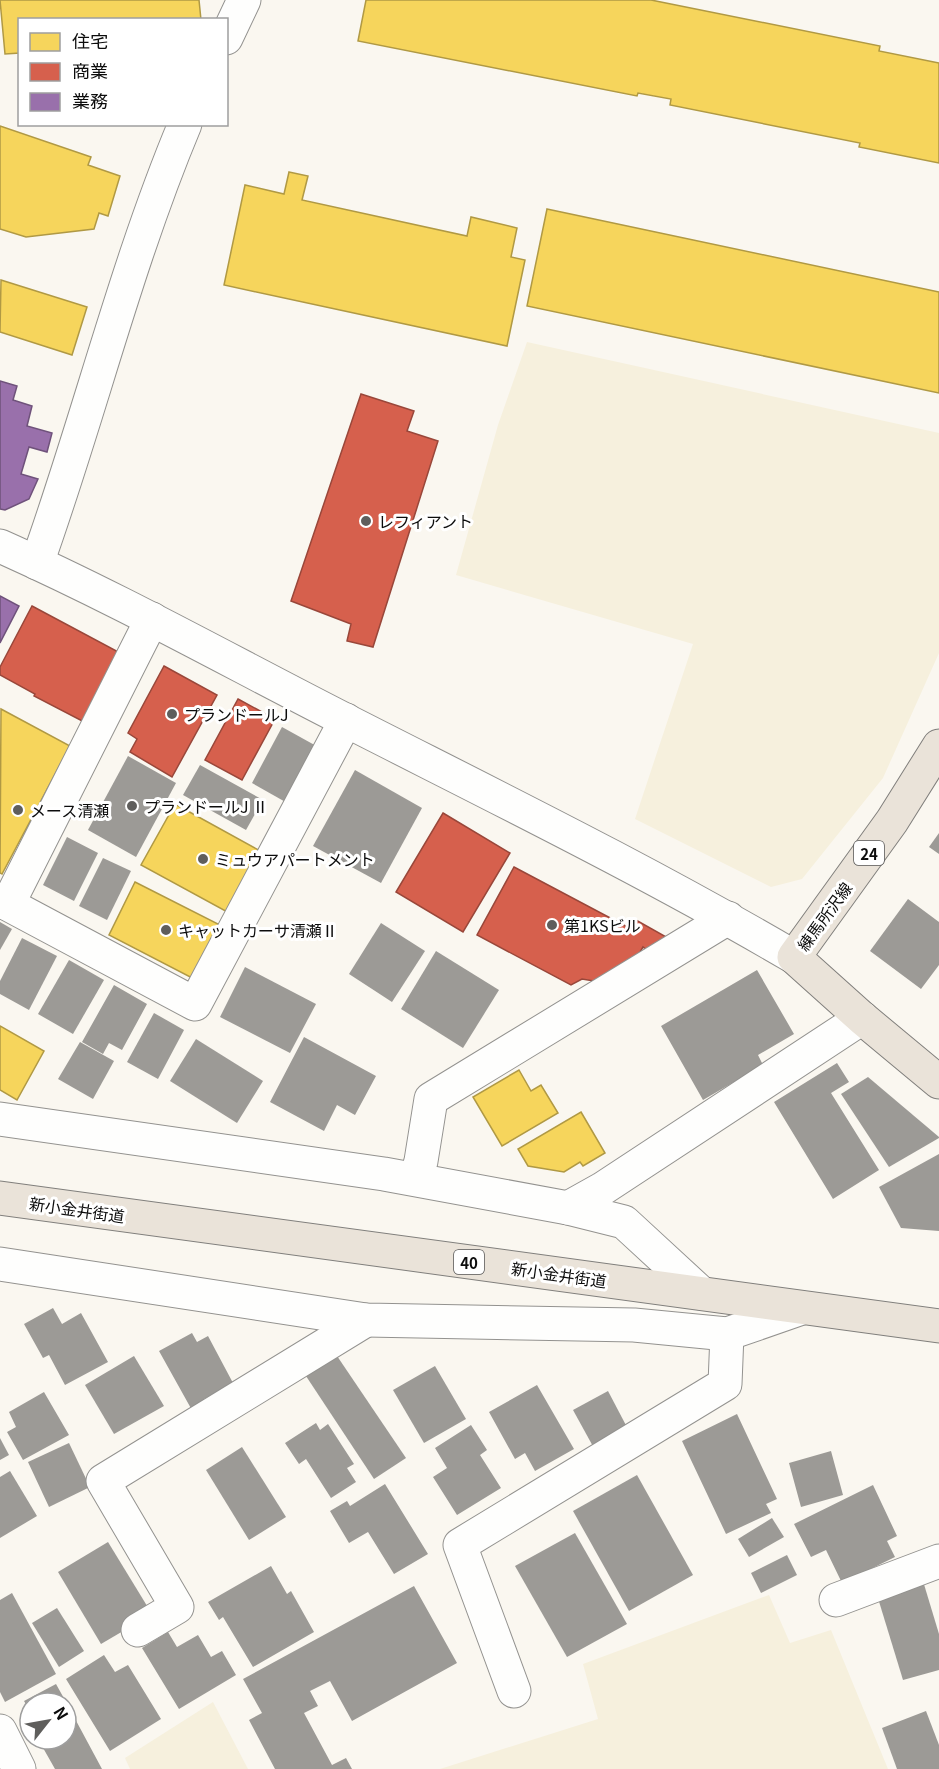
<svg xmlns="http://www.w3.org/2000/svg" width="939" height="1769" font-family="Georgia,'Noto Sans JP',serif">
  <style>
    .farmland { fill: #f6f0dd }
    .homes { fill: #f6d55c; stroke: #b09944; stroke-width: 1.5 }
    .shops { fill: #d6604d; stroke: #99473a; stroke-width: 1.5 }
    .offices { fill: #9970ab; stroke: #6f527b; stroke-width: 1.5 }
    .building { fill: #9c9a96 }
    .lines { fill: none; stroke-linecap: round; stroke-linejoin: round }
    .minor-casing { stroke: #93928f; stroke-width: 35 }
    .major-casing { stroke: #807f7c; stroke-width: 35 }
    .minor { stroke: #fefefd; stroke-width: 33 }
    .major { stroke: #eae3d9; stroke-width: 33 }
    .poi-dot { fill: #5f5e5c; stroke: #fff; stroke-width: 2 }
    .labels { text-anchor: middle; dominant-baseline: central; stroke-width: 6; stroke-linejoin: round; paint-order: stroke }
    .shield { fill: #fff; stroke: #555; stroke-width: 1.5 }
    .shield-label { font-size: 15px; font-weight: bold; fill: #0c0c0c }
    .poi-label { font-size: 16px; fill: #0c0c0c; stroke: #fff; text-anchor: start }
    .street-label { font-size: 16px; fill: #0c0c0c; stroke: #fff }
  </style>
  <rect width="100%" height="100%" fill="#faf7f0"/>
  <g class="farmland">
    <path d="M527 342 939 433V653L883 778 802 879 771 887 635 819 693 644 456 575 498 425Z"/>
    <path d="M769 1595 790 1643 831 1630 888 1769H440L598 1719 583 1664Z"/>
    <path d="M213 1702 248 1769H130L125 1758Z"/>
  </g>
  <g class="homes">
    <path d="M0 0H199L201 20H20V53L5 54Z"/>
    <path d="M366 0H651L880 46 879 51 939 63V163L859 147 860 143 670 105 671 99 638 93 637 96 358 41Z"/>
    <path d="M0 126 91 157 88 165 120 176 108 216 99 213 94 229 26 237 0 229Z"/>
    <path d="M289 172 308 176 302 200 467 236 471 217 517 228 511 257 525 260 507 346 224 285 245 185 284 194Z"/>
    <path d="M547 209 939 292V393L527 306Z"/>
    <path d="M1 280 87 307 72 355 0 332Z"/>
    <path d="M1 709 70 746 2 874 0 873Z"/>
    <path d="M175 804 264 853 231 914 141 865Z"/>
    <path d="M135 882 222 926 196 980 109 935Z"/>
    <path d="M0 1026 44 1051 17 1100 0 1090Z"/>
    <path d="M519 1070 531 1091 541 1085 558 1113 502 1146 473 1097Z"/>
    <path d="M581 1112 605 1153 583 1166 580 1162 564 1172 528 1166 518 1149Z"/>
  </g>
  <g class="shops">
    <path d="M361 394 414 411 407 431 438 441 373 647 347 641 351 624 291 601Z"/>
    <path d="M32 606 124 655 88 724 34 696 35 694 0 675V667Z"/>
    <path d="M164 666 217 695 172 777 130 752 137 739 128 733Z"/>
    <path d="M238 699 275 719 242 780 205 760Z"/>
    <path d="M443 813 510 853 463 932 396 892Z"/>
    <path d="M514 867 631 929 636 920 668 938 648 951 643 947 632 966 600 982 582 979 571 985 477 935Z"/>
  </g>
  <g class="offices">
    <path d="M0 381 17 386 13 400 32 406 27 426 52 433 47 452 29 447 21 474 38 479 29 499 5 510 0 509Z"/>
    <path d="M0 596 19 606 0 643Z"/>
  </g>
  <g class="building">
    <path d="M282 727 320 748 289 804 252 783Z"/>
    <path d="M128 756 176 783 136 857 88 830Z"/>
    <path d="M200 765 263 800 246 830 183 795Z"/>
    <path d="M355 770 422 808 381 883 313 846Z"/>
    <path d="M939 833V854L929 847Z"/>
    <path d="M67 837 98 853 74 901 43 885Z"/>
    <path d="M103 858 131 871 107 920 79 906Z"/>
    <path d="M908 899 939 922V965L921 989 870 951Z"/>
    <path d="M0 922 12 929 0 950Z"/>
    <path d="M381 923 425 951 392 1002 349 974Z"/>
    <path d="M22 938 57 956 29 1010 0 994V981Z"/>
    <path d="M436 951 499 990 463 1048 401 1009Z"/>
    <path d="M69 960 104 980 73 1034 38 1014Z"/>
    <path d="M245 967 316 1004 290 1053 220 1017Z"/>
    <path d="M757 970 794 1034 758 1055 763 1065 703 1100 661 1026Z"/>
    <path d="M114 985 147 1004 122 1050 109 1043 103 1054 82 1042Z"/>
    <path d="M154 1013 184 1030 158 1079 127 1062Z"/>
    <path d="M304 1037 376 1076 355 1115 337 1105 324 1131 270 1102Z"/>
    <path d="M196 1039 263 1081 237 1123 170 1081Z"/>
    <path d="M80 1042 114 1061 93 1099 58 1079Z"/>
    <path d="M837 1063 849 1082 831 1093 879 1170 833 1199 774 1102Z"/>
    <path d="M868 1077 939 1137V1138L889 1167 841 1094Z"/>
    <path d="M939 1154V1231L901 1228 879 1187Z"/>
    <path d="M53 1308 62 1324 81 1313 108 1362 65 1385 49 1355 43 1358 24 1324Z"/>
    <path d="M192 1333 197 1342 208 1336 233 1383 204 1399 206 1404 193 1412 159 1351Z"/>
    <path d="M333 1350 406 1458 374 1479 302 1370Z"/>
    <path d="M134 1356 164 1406 114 1434 85 1385Z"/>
    <path d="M435 1366 466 1419 424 1443 393 1390Z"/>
    <path d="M537 1385 574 1449 535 1471 525 1453 515 1459 489 1412Z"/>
    <path d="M608 1391 629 1431 595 1450 573 1410Z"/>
    <path d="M44 1392 69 1435 23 1460 7 1432 16 1427 9 1412Z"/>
    <path d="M737 1414 777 1499 766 1504 771 1513 726 1534 682 1441Z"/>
    <path d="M316 1423 320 1430 328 1424 354 1464 347 1468 356 1482 331 1498 306 1459 299 1464 285 1443Z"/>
    <path d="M471 1425 487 1450 480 1455 501 1488 457 1515 433 1477 447 1468 435 1448Z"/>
    <path d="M0 1438 9 1455 0 1460Z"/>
    <path d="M69 1443 90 1487 49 1507 28 1462Z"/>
    <path d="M242 1447 286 1517 249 1540 206 1470Z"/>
    <path d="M831 1451 843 1495 801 1507 789 1463Z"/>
    <path d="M10 1471 37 1516 0 1538V1477Z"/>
    <path d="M637 1475 693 1575 629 1611 573 1511Z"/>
    <path d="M385 1484 428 1554 394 1574 368 1532 349 1543 330 1511 347 1501 350 1506Z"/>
    <path d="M873 1485 897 1536 887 1541 895 1557 842 1583 826 1550 811 1557 794 1524Z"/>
    <path d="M772 1518 784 1537 749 1557 738 1539Z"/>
    <path d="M575 1533 627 1624 567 1657 515 1566Z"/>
    <path d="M108 1542 152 1614 101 1644 58 1572Z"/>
    <path d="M787 1555 797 1575 761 1593 751 1573Z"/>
    <path d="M271 1566 287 1594 291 1591 314 1632 253 1667 223 1617 219 1620 208 1602Z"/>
    <path d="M923 1581 939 1634V1670L903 1680 877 1595Z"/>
    <path d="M414 1586 457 1663 352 1721 330 1681 310 1691 318 1706 304 1713 332 1765 346 1758 352 1769H275L249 1720 262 1713 243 1679Z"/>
    <path d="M12 1593 56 1674 5 1702 0 1692V1600Z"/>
    <path d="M57 1608 84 1651 59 1667 32 1623Z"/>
    <path d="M168 1632 177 1647 198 1635 211 1657 222 1651 236 1675 179 1709 142 1648Z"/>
    <path d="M104 1655 115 1672 128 1665 161 1719 110 1751 66 1679Z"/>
    <path d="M56 1684 66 1702 102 1769H55L38 1739H66V1703H30V1711L24 1701Z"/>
    <path d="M926 1711 939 1745V1769H897L882 1728Z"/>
  </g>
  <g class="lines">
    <defs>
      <g id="minor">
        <path d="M226 38 244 0"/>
        <path d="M0 546C119 599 233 663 349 722 498 798 649 872 794 957"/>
        <path d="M37 563C89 418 125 267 185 124"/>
        <path d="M0 900 195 1004 346 720"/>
        <path d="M8 904 152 619"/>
        <path d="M0 1119 384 1174 568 1208 624 1222 701 1293"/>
        <path d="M416 1179 421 1161 431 1099 728 918"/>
        <path d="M568 1208 602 1189 862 1018"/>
        <path d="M0 1264 366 1320 634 1325 727 1334 802 1308"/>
        <path d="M836 1600 939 1561"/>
        <path d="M138 1630 177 1607 103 1481 366 1320"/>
        <path d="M514 1691 460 1545 725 1384 727 1334"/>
        <path d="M0 1731 19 1769"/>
      </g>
      <g id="major">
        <path d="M939 746 892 821 794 957 862 1018 939 1082"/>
        <path d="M0 1198 939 1326"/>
      </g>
    </defs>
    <use href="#minor" class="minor-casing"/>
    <use href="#major" class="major-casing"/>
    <use href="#minor" class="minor"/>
    <use href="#major" class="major"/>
  </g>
  <g class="poi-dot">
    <circle cx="366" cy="521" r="6"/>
    <circle cx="172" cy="714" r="6"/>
    <circle cx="132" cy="806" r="6"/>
    <circle cx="18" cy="810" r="6"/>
    <circle cx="203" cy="859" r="6"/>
    <circle cx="552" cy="925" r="6"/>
    <circle cx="166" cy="930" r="6"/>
  </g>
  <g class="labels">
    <g class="shield">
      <rect x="854" y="841" width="30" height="24" rx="4.5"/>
      <rect x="454" y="1250" width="30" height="24" rx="4.5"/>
    </g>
    <g class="shield-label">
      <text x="869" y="853">24</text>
      <text x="469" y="1262">40</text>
    </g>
    <g class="poi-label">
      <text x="378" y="521">レフィアント</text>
      <text x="184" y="714">プランドールJ</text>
      <text x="144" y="806">プランドールJ Ⅱ</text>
      <text x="30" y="810">メース清瀬</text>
      <text x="215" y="859">ミュウアパートメント</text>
      <text x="564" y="925">第1KSビル</text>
      <text x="178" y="930">キャットカーサ清瀬Ⅱ</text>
    </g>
    <g class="street-label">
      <text transform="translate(824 916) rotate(-54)">練馬所沢線</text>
      <text transform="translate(77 1209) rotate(8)">新小金井街道</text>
      <text transform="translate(559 1274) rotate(8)">新小金井街道</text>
    </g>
  </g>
  <rect x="18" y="18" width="210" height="108" fill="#ffffff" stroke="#9e9e9e" stroke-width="1.5"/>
  <rect x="30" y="33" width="30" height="18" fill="#f6d55c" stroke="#9e9e9e" stroke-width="1.5"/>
  <text x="72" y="48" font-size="18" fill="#0c0c0c">住宅</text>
  <rect x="30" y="63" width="30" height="18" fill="#d6604d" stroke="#9e9e9e" stroke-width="1.5"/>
  <text x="72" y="78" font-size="18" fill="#0c0c0c">商業</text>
  <rect x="30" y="93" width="30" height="18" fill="#9970ab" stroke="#9e9e9e" stroke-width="1.5"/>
  <text x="72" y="108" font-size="18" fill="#0c0c0c">業務</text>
  <g transform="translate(48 1721) rotate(59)"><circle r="28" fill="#ffffff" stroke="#9e9e9e" stroke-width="1.5"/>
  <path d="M0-4.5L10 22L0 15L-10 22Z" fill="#5f5e5c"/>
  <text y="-9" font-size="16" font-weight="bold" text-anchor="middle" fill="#0c0c0c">N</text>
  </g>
</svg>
